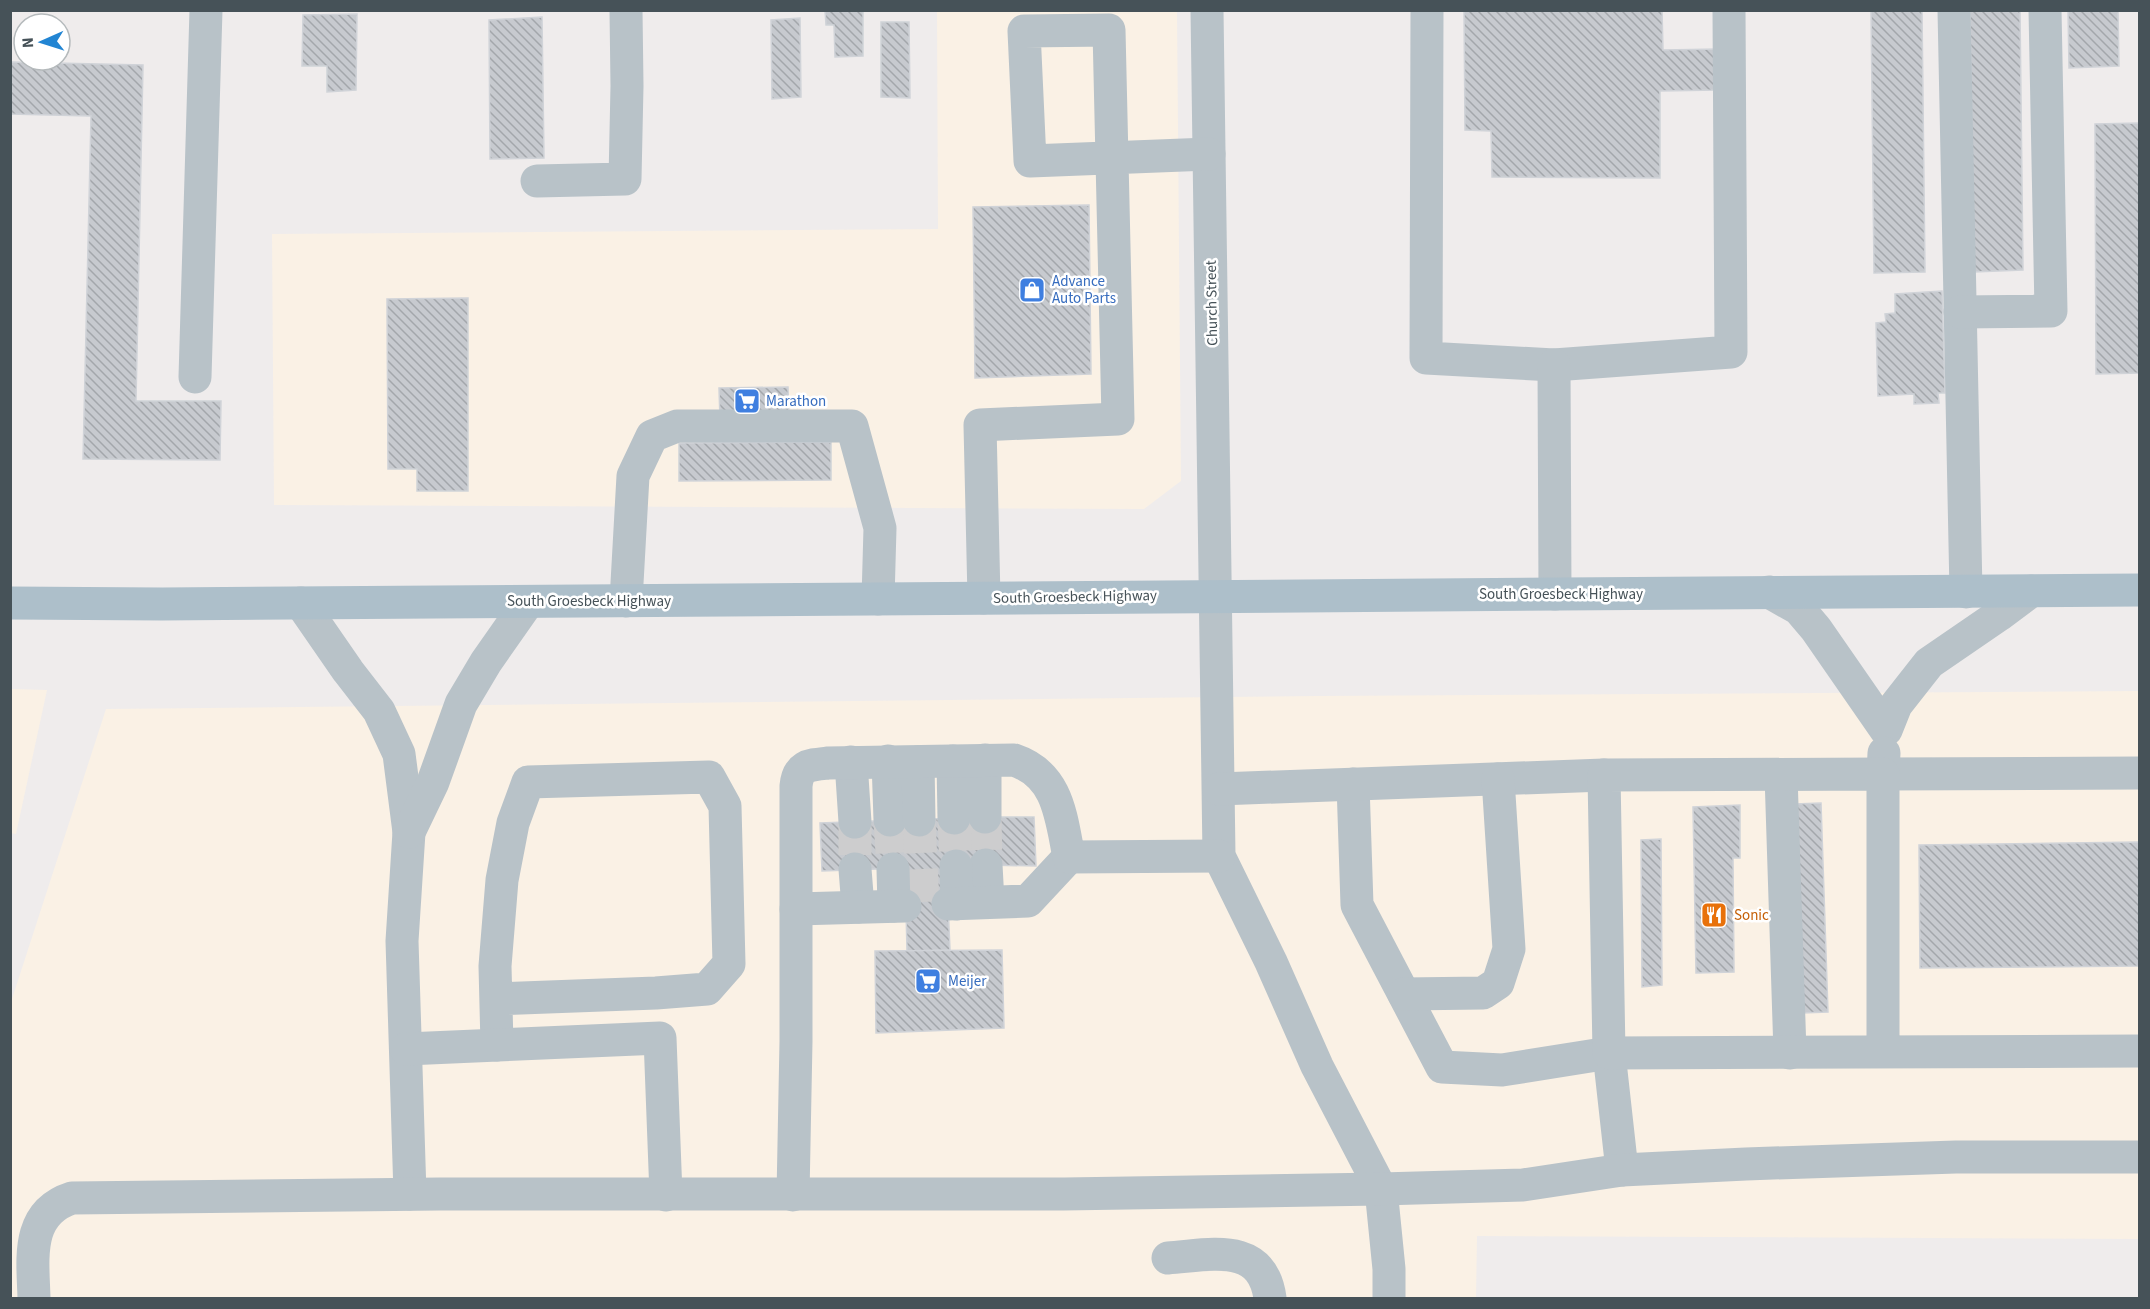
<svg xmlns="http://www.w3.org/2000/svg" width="2150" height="1309" font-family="'Source Sans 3',sans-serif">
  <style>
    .commercial { fill: #faf1e5 }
    .building { fill: url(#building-back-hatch); stroke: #d0d3d8; stroke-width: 1.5 }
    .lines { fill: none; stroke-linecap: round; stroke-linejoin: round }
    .minor-tunnel { stroke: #cdcdce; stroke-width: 33; stroke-dasharray: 33 16; stroke-linecap: butt }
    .minor { stroke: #b8c2c8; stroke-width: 33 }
    .major { stroke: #adbfca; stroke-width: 33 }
    .labels { text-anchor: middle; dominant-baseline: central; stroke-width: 5; stroke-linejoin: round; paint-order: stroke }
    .shop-label { font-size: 15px; fill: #366cbe; stroke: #fff; text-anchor: start }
    .street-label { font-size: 15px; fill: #465258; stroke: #fff }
    .food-label { font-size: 15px; fill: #c56008; stroke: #fff; text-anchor: start }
  </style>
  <defs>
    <pattern id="building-back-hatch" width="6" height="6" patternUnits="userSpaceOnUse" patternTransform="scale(1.5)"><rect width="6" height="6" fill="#c7cacf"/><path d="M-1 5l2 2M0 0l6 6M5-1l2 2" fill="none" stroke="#a3a7ab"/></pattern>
  </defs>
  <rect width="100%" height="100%" fill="#efecec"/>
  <g class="commercial">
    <path d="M937 11H1177L1181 481 1144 509 274 505 272 234 938 229Z"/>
    <path d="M11 689 47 690 16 834 10 833Z"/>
    <path d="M2139 691V1239L1477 1236 1476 1298H11V1002L106 709 1319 696Z"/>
  </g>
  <g class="building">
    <path d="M825 10H863V56L835 57 834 25H826Z"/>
    <path d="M1464 10H1662L1663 50 1718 49 1717 90 1660 91V178L1492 177 1491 131 1465 130Z"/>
    <path d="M1871 10H1922L1925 272 1874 273Z"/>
    <path d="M1970 10H2020L2023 270 1974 272Z"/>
    <path d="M2068 10H2118L2119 66 2069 68Z"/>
    <path d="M357 14 356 90 327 92V66H302L303 15Z"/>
    <path d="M542 17 544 158 490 159 489 20Z"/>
    <path d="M800 18 801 97 772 99 771 20Z"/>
    <path d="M881 22H909L910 98 881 97Z"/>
    <path d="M10 62 143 65 136 401H221L220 460 83 459 91 116 10 114Z"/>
    <path d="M2140 123V373L2096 374 2095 124Z"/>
    <path d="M1089 205 1091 374 975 378 973 207Z"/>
    <path d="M1942 291 1945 393H1938L1939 403 1914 404V394L1878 396 1876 323 1886 322 1885 314 1895 313V294Z"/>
    <path d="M468 298V491H417V469H388L387 299Z"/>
    <path d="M788 387 789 418 720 419 719 388Z"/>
    <path d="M831 442V480L679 481V443Z"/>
    <path d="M1821 803 1828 1012 1802 1013 1795 804Z"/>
    <path d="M1740 805V858H1733L1734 972 1696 973 1693 807Z"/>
    <path d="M985 817H1034L1036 866 986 865 948 904 950 950 907 951 905 868 822 871 820 823Z"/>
    <path d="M1661 839 1662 985 1642 987 1641 840Z"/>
    <path d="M2140 842V966L1920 968 1919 845Z"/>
    <path d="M1002 950 1004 1028 876 1033 875 951Z"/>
  </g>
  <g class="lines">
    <g class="minor-tunnel">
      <path d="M985 817 986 865"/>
      <path d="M954 818 956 866"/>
      <path d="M890 820 893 869"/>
      <path d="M919 820 923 905"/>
      <path d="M855 822V869"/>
    </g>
    <g class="minor">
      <path d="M1207 10 1219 856 1271 962 1317 1066 1381 1189 1389 1269V1298"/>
      <path d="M1427 10 1426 358 1554 365 1731 352 1729 10"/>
      <path d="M1954 10 1966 592"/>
      <path d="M537 181 625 179 627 86 626 10"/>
      <path d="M1960 312 2051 311 2045 10"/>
      <path d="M1554 365 1555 594"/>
      <path d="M195 377 206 10"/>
      <path d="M1769 592 1799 609 1816 629 1886 730 1896 705 1929 663 1999 615 2031 591"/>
      <path d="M984 598 980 425 1118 419 1109 30 1024 31 1030 161 1209 154"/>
      <path d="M626 601 633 476 652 436 677 426H852L880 528 878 599"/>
      <path d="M301 603 348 671 379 711 399 754 409 832 402 941 410 1194"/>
      <path d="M1884 753 1883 774 2140 773"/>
      <path d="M888 761 890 820"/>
      <path d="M953 761 954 818"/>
      <path d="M851 762 855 822"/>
      <path d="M918 762 919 820"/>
      <path d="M1781 775 1790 1053"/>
      <path d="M1353 784 1357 905 1442 1067 1502 1070 1609 1053 1622 1170"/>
      <path d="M1219 789 1604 775"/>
      <path d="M985 817V760"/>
      <path d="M409 832 433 782 461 704 486 662 528 602"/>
      <path d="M986 865 988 902"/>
      <path d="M956 866 957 904"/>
      <path d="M855 869 858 907"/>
      <path d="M893 869 894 906"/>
      <path d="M948 904 1028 901 1069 857"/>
      <path d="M796 909 905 906"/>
      <path d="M1404 994 1483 993 1498 983 1509 949 1498 779"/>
      <path d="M496 999 656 993 707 989 729 964 725 806 709 777 528 782 513 823 502 880 495 966 497 1045"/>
      <path d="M406 1049 660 1038 666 1195"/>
      <path d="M1883 1052V774L1604 775 1609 1053 2140 1051"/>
      <path d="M793 1195 796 1041V786C798 765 809 765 828 763L1014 760C1059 775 1061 818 1069 857L1219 856"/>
      <path d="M1168 1258C1211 1255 1262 1241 1270 1298"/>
      <path d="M34 1298C33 1260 25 1213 72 1198L440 1194H1064L1381 1189 1523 1185 1622 1170 1746 1164 1956 1157H2140"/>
    </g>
    <path class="major" d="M10 603 162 604 2140 590"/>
  </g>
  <defs>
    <symbol id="shop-square" viewBox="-11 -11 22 22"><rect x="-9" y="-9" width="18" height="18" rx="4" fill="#3f7fe0" stroke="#fff"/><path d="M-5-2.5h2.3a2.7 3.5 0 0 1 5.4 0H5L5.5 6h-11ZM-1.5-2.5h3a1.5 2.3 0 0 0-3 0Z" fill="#fff"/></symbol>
    <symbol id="supermarket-square" viewBox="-11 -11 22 22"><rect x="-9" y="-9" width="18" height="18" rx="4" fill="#3f7fe0" stroke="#fff"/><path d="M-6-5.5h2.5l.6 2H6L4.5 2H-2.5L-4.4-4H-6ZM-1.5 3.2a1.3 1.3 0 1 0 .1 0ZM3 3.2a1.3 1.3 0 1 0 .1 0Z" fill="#fff"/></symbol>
    <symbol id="restaurant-square" viewBox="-11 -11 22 22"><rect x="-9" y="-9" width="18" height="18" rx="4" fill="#e8710a" stroke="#fff"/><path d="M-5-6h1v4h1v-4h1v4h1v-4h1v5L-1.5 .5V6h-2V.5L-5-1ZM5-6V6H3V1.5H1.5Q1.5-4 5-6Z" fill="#fff"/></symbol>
  </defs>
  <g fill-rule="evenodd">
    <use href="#shop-square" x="1017" y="275" width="30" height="30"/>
    <use href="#supermarket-square" x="732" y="386" width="30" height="30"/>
    <use href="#restaurant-square" x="1699" y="900" width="30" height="30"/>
    <use href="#supermarket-square" x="913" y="966" width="30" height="30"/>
  </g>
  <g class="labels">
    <g class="shop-label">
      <text x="1052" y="281">Advance<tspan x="1052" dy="17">Auto Parts</tspan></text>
      <text x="766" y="401">Marathon</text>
      <text x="948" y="981">Meijer</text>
    </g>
    <g class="street-label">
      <text transform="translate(1212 303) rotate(-91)">Church Street</text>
      <text x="1561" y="594">South Groesbeck Highway</text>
      <text transform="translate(1075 597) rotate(-1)">South Groesbeck Highway</text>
      <text x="589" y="601">South Groesbeck Highway</text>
    </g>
    <g class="food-label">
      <text x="1734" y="915">Sonic</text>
    </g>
  </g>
  <rect width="2150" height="1309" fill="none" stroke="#465258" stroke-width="24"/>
  <g transform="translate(42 42) rotate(267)"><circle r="28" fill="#ffffff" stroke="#b5babc" stroke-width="1.5"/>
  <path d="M0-4.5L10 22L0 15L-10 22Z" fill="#2285d3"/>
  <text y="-9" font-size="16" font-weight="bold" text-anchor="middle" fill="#465258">N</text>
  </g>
</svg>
